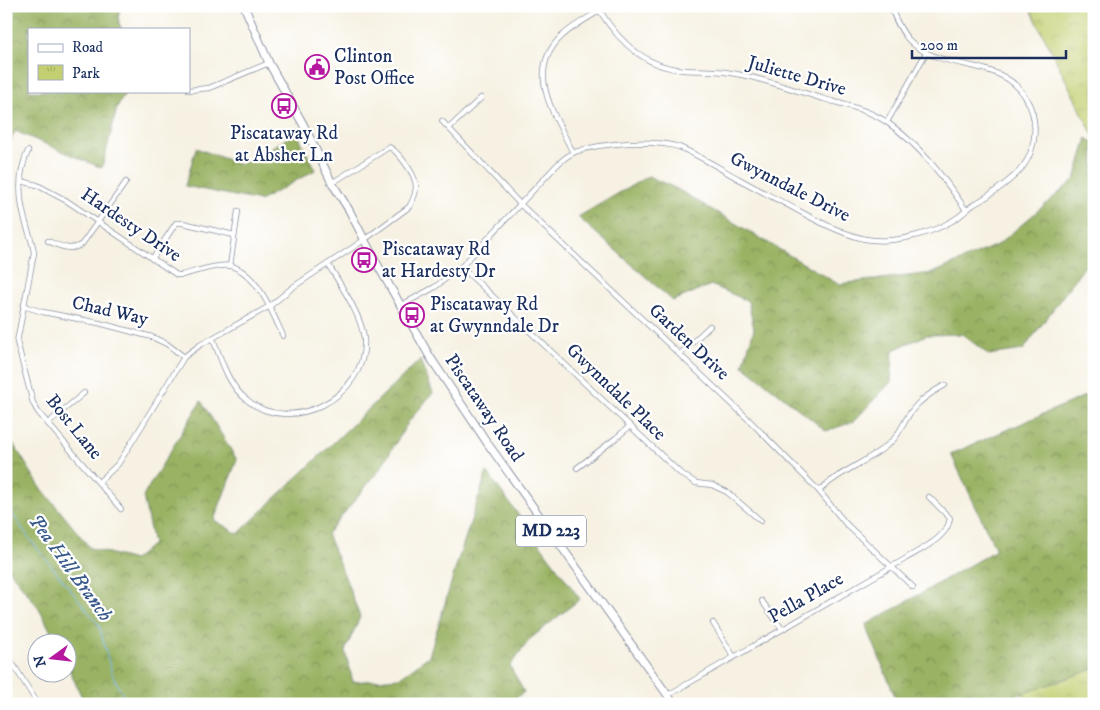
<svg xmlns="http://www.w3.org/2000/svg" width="1100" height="710" font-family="'IM FELL DW Pica',serif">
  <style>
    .forest { fill: url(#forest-crowns); stroke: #5a7060 }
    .park { fill: url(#park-tufts); stroke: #6f7f68 }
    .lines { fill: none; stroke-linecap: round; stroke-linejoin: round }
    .stream { stroke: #7abdf0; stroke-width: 1 }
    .street-casing { stroke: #8890a0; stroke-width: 6 }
    .primary-casing { stroke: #8890a0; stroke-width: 9 }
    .street { stroke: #fff; stroke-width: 4.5 }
    .primary { stroke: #fff; stroke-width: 7 }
    .labels { text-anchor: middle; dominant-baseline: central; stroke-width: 4.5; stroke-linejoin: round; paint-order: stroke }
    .shield { fill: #fff; stroke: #5f6d8e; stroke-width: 1 }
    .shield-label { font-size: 18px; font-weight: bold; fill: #1b2f5e }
    .poi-label { font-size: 19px; fill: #1b2f5e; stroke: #fff; text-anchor: start }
    .street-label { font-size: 19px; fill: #1b2f5e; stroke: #fff }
    .water-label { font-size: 20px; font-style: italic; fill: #385a8a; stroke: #fff }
  </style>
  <defs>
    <pattern id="forest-crowns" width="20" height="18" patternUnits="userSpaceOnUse" patternTransform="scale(1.25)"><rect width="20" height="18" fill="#9ab263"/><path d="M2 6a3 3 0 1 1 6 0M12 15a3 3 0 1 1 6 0" fill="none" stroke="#7d9155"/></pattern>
    <pattern id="park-tufts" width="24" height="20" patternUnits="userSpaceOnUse" patternTransform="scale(1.25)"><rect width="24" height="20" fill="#c3cf71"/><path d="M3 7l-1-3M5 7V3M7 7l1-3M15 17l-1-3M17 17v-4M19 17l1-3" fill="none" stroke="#a7b264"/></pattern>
  </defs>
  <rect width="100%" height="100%" fill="#fff"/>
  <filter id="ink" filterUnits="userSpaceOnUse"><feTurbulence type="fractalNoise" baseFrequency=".02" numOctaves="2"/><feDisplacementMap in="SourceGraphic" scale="10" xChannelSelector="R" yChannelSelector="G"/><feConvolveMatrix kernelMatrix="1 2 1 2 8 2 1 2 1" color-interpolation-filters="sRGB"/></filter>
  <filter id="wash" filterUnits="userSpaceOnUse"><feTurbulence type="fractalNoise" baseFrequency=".0096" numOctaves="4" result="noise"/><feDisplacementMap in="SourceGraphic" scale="20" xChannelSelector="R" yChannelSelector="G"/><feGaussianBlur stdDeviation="1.12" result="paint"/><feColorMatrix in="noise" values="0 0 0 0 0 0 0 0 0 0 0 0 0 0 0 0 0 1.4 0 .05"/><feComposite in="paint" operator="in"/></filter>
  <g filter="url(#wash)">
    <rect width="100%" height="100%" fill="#f6f1e2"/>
    <g class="forest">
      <path d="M6 6H121C118 14 117 22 122 29H29V91H126L117 108 102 168 15 131 6 152Z"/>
      <path d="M297 133 315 170 260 201 185 186 196 148 239 164 250 160Z"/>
      <path d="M1087 138 1094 143V262L1085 266 1023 350 989 355 962 334 927 335 893 350 891 382 853 422 826 431 743 365 754 329 748 301 711 285 673 301 578 217 648 176 677 189 838 284 933 273 999 244 1075 179Z"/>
      <path d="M420 360 433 393 409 421 380 469 327 534 345 577 360 617 345 651 353 682 399 678 429 656 459 557 487 472 580 599 530 639 510 666 524 692 508 704H85L68 667V642H56L39 608 6 566V432L39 485 90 548 134 560 153 544 143 496 201 401 237 460 214 520 238 534Z"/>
      <path d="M1094 392V669L1022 694 984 704H898L866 625 996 550 951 454Z"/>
    </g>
    <g class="park">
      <path d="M1029 6H1094V137Z"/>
      <path d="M1094 669V704H1034L1022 694Z"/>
    </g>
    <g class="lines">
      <path class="stream" d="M6 505 29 538 99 625 112 674 128 704"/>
    </g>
  </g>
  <g filter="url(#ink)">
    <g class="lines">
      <defs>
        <g id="street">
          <path d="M600 11C619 42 645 67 683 70 697 71 711 70 725 72 759 77 791 89 824 99 845 105 870 110 888 123 920 145 944 178 966 210"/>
          <path d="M189 90 209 88 269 63"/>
          <path d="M442 121 520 204 747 418 819 491 846 524 913 587"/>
          <path d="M887 122 926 53"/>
          <path d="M449 128 481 98"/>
          <path d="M28 151C17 175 19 202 27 227 30 236 33 244 34 253L17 342 33 403 38 412 121 509"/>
          <path d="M573 153C556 116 523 72 562 36 575 24 592 16 607 6"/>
          <path d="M21 181 37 185 67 201 177 275H182C194 272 220 263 231 266 257 273 273 313 283 336"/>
          <path d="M48 241C60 246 71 252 82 244L126 182"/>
          <path d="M152 259 176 223H183L234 235"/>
          <path d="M230 266 238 211"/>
          <path d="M462 266 468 273 680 473 696 483 712 485 727 492 761 521"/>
          <path d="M23 306 43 312 99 323 152 337 167 344 184 357"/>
          <path d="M400 306 435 287 462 266 556 166C561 161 568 155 575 152 600 143 654 139 679 147 700 156 719 168 739 179 758 190 779 200 799 211 819 222 842 234 865 239 892 244 928 235 952 221 960 217 966 210 973 205 987 197 1001 188 1013 177 1036 158 1041 124 1026 98 1001 55 940 74 908 39 900 30 895 18 890 6"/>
          <path d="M213 339C221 359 228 385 246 399 289 437 368 397 364 339 362 316 340 284 328 264"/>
          <path d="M680 354 710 326"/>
          <path d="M48 423 84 393"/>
          <path d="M577 468 616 438 630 426"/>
          <path d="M99 482 118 464 127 450 184 357 200 345 270 306 293 287 364 240 409 207C413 201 418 189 415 181 413 172 397 150 389 147L332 183"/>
          <path d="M819 491C839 471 868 462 890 443 901 434 904 419 914 408 922 398 934 391 945 385"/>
          <path d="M762 601 782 629"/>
          <path d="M713 623 734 657"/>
          <path d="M6 653 38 704"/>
          <path d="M668 695 905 559C921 549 948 538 950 518L929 497"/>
        </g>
        <path id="primary" d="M244 6 269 63 303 124 332 183 349 210 376 262 430 357 488 444 674 704"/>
      </defs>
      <use href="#street" class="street-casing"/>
      <use href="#primary" class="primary-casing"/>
      <use href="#street" class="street"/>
      <use href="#primary" class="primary"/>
    </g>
  </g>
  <defs>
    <symbol id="civic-ring" viewBox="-11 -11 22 22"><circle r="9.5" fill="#fff" stroke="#b5179e" stroke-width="1.5"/><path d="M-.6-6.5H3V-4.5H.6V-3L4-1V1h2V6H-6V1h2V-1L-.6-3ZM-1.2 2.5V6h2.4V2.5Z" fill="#b5179e"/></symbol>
    <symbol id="bus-ring" viewBox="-11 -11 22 22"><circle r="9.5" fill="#fff" stroke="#b5179e" stroke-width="1.5"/><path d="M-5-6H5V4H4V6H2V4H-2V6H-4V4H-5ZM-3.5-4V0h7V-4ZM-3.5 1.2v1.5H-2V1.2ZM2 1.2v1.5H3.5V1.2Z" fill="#b5179e"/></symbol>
  </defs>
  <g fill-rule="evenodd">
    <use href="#civic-ring" x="303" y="53" width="28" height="28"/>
    <use href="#bus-ring" x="270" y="92" width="28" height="28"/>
    <use href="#bus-ring" x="350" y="246" width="28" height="28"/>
    <use href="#bus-ring" x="398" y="301" width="28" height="28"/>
  </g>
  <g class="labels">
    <rect class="shield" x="516" y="515.5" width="70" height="31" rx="4"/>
    <g class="shield-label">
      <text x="551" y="531">MD 223</text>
    </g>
    <g class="poi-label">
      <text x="334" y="56">Clinton<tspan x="334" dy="22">Post Office</tspan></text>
      <text x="284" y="133" text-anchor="middle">Piscataway Rd<tspan x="284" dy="22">at Absher Ln</tspan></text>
      <text x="382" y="249">Piscataway Rd<tspan x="382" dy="22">at Hardesty Dr</tspan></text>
      <text x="430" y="304">Piscataway Rd<tspan x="430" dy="22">at Gwynndale Dr</tspan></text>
    </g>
    <g class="street-label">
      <text transform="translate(797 76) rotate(16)">Juliette Drive</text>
      <text transform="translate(790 187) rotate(27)">Gwynndale Drive</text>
      <text transform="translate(131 225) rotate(34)">Hardesty Drive</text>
      <text transform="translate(110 311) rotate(13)">Chad Way</text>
      <text transform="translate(689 342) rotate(43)">Garden Drive</text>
      <text transform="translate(616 392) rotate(44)">Gwynndale Place</text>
      <text transform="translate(484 408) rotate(56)">Piscataway Road</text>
      <text transform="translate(74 427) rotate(51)">Bost Lane</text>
      <text transform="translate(806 598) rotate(-30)">Pella Place</text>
    </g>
    <g class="water-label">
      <text transform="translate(70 568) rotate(54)">Pea Hill Branch</text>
    </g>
  </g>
  <rect width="1100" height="710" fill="none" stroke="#fff" stroke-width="25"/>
  <rect x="28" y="28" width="162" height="65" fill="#ffffff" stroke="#a4acbf"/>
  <rect x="38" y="44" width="25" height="8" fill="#ffffff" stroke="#a4acbf"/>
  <text x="72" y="52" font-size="15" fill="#1b2f5e">Road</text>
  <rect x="38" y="65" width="25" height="15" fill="url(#park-tufts)" stroke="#a4acbf"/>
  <text x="72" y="78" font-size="15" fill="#1b2f5e">Park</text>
  <g transform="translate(52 658) rotate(255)"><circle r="24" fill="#ffffff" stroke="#a4acbf"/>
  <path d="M0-4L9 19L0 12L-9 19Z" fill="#b5179e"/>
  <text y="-8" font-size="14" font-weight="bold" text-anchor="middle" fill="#1b2f5e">N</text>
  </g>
  <path d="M912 50v8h154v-8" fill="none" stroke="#1b2f5e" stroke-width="2.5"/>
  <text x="920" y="50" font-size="15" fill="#1b2f5e" stroke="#ffffff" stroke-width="4" paint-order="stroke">200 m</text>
</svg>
